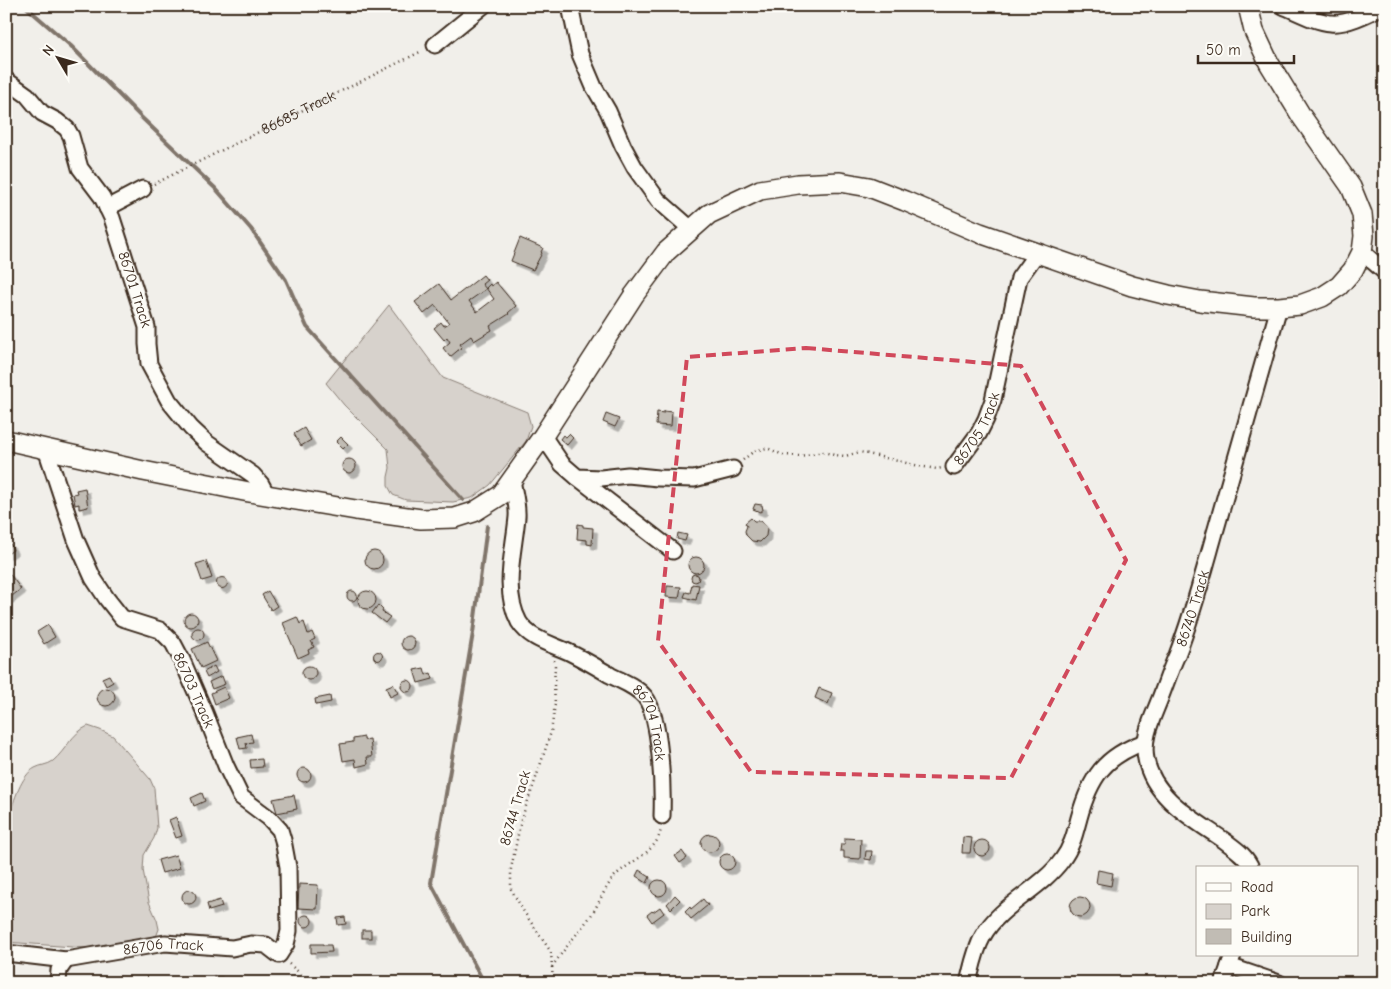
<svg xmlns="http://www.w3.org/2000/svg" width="1391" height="989" font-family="'Comic Neue',sans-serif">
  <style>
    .green { fill: #d7d2cc; stroke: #897e75 }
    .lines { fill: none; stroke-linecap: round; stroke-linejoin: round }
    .stream { stroke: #80746b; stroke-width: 4 }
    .building { fill: #c1bcb4; stroke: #3b2a1e; filter: url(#shadow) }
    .minor-casing { stroke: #3b2a1e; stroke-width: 19 }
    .tertiary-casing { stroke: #3b2a1e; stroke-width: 22 }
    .path { stroke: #3b2a1e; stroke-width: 2.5; stroke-dasharray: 1 4; stroke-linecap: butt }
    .minor { stroke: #fdfcf7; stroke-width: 15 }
    .tertiary { stroke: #fdfcf7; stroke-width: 19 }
    .marked { fill: none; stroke: #d1495b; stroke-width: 4; stroke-dasharray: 10 6; stroke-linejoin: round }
    .labels { text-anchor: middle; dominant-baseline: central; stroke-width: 5; stroke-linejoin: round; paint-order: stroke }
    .street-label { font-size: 15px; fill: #3b2a1e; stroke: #fdfcf7 }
  </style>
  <defs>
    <filter id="shadow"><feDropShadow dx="4.5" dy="4.5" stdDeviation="0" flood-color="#0004"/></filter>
  </defs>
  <rect width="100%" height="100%" fill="#f1efea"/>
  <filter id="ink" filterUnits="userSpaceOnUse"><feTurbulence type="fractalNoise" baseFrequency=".02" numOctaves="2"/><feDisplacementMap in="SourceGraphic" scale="10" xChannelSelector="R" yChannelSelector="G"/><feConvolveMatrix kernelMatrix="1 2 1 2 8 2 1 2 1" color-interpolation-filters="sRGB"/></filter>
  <g filter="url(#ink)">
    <g class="green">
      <path d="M389 305 443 378 527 412 531 426 526 441 490 485 472 498 453 502 406 500 393 495 388 486V477L390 468 388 449 344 405 326 383Z"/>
      <path d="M88 726 100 730 113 736 150 779 154 788 157 828 154 838 144 855 143 870 149 902 157 920 159 929 156 937 144 941 125 942 86 948 6 942V819L9 815C14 802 21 775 35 768 40 765 48 765 53 761 66 750 72 733 88 726Z"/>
    </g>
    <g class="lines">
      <g class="stream">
        <path d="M25 6 71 46 141 117 216 189 251 229 286 280 307 327 463 500"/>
        <path d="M480 983 481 977 431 883 473 633 487 526"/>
      </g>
    </g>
    <g class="building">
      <path d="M520 238 543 248 541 252 542 253 533 270 511 261Z"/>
      <path d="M483 275 487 280 482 284 486 289 469 301 477 312 494 299 486 288 490 284 491 286 496 282 516 306 508 313 509 314 490 326 492 330 474 341 471 336 460 344 462 347 450 357 443 348 450 342 447 337 444 340 434 328 441 322 444 326 449 323 435 305 424 314 415 302 439 284 451 300Z"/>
      <path d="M664 411 672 412 671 426 656 425 657 412 664 413Z"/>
      <path d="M606 414 619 419 615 427 603 422Z"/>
      <path d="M304 428 311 440 301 446 294 434Z"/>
      <path d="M569 434 573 438 567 445 560 439 563 435 566 437Z"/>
      <path d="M341 437 348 444 343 449 336 442Z"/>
      <circle cx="349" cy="466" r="7"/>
      <path d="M85 488 88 507 79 509V504L75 505 73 494 77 493 76 490Z"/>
      <path d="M755 504 762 505 763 510 760 512 753 509Z"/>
      <path d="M751 518 754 521H761L767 528 766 536 760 542 752 541 746 535 745 531 747 526 745 523Z"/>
      <path d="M578 524 583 525V527L593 528 592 545 587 544V540L577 539Z"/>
      <path d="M678 533 687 535 685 541 677 539Z"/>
      <path d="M9 543 11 545 13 550 9 553 6 554V544Z"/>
      <circle cx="374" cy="560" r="9"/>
      <circle cx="696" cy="565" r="8"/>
      <path d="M206 561 212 578 202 581 196 564Z"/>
      <path d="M8 572 21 589 8 599 6 597V573Z"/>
      <circle cx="695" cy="578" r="4"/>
      <circle cx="222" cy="583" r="5.5"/>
      <path d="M692 584 699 585 696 600 684 597 686 592 690 593Z"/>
      <path d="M667 586 681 587 679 598 666 597Z"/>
      <path d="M268 591 277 606 271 610 262 595Z"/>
      <circle cx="367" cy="600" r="9"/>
      <circle cx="352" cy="596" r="5"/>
      <path d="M378 605 383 610 382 612 390 617 385 623 372 613Z"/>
      <circle cx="191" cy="620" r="7"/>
      <path d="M297 617 300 624 304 622 308 634 312 632 315 639 311 641 314 647 308 650 309 653 298 658 283 623Z"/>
      <path d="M48 625 55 637 44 644 37 632Z"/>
      <circle cx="198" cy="634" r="6"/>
      <circle cx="408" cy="643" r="7"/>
      <path d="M207 642 216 661 201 668 192 649Z"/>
      <circle cx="378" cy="656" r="4.5"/>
      <path d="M214 666 217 672 207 678 204 672Z"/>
      <circle cx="309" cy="673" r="7"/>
      <path d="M424 668 426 675 431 673 433 679 418 683 414 670Z"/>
      <path d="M109 675 113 682 106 686 102 678Z"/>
      <path d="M222 676 225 684 212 689 209 682Z"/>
      <circle cx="407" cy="686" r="6"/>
      <path d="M393 684 398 693 390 697 386 687Z"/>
      <path d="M224 687 229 698 215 704 211 693Z"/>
      <path d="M819 688 832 693 828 704 815 698Z"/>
      <circle cx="106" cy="697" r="9"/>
      <path d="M330 696 331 702 316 705 315 699Z"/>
      <path d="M251 734 253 742 246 743 247 748 240 749 237 737Z"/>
      <path d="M364 737V740L370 739 372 757H367L368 764 356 767 355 759 343 761 340 744 353 742V739Z"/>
      <path d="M262 759 263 767 251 768 250 760Z"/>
      <circle cx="304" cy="775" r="7"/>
      <path d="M202 793 205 801 194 806 191 798Z"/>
      <path d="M294 795 297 809 277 813 273 799Z"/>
      <path d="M176 817 182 836 176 838 169 820Z"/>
      <circle cx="710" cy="843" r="9"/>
      <path d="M963 837 972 838 970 853H962Z"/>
      <path d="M845 838 861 839 860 859 844 858V851H840L841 844H845Z"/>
      <circle cx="982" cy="848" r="8"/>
      <path d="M682 851 687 858 680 863 675 856Z"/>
      <path d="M866 851H872L871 860 865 859Z"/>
      <circle cx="727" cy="862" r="8"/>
      <path d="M176 855 180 868 162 873 158 860Z"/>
      <path d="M639 870 650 877 647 883 636 876Z"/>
      <path d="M1098 870 1113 873 1111 886 1096 883Z"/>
      <circle cx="659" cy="888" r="8"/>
      <path d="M299 884 318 885 317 909 298 908Z"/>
      <circle cx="189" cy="897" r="7"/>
      <path d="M675 895 680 900 671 909 667 904Z"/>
      <circle cx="1080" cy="907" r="10"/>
      <path d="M703 899 708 905 691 919 685 912 690 907 691 909Z"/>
      <path d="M220 900 222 907 209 911 207 904Z"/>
      <path d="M660 907 664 913 652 922 647 915 652 911 653 912Z"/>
      <circle cx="306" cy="921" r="6"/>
      <path d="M345 917 346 924 338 925 337 918Z"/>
      <rect x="362" y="930" width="9" height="8"/>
      <path d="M311 944H323V945H331L332 952 311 953Z"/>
      <rect x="214" y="977" width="8" height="6"/>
    </g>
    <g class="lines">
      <defs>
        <g id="minor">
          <path d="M570 6 580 54 594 87 608 111 623 146 635 168 658 200 691 229"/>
          <path d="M1283 6C1298 12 1315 22 1331 23 1346 25 1369 13 1383 6"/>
          <path d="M435 45 483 6"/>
          <path id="s2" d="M6 80 27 95 42 113 57 121 67 129 71 136 80 168 102 197 112 218 147 327V344L149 364 169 401 191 428 207 443 253 475 261 484 267 495"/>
          <path d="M107 208 143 189"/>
          <path d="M1362 252 1385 272"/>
          <path d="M543 436 562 464 577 477 601 478 628 475 658 478 694 479 733 469"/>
          <path id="s3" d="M954 467 979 433 986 419 993 400 1019 278 1037 253"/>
          <path d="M577 477 673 551"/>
          <path id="s4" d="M512 480C514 492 518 505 517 517 514 551 502 590 519 622 529 638 548 643 564 650 580 657 595 666 610 675 623 682 636 686 645 697 661 718 663 789 662 816"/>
          <path id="s5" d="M1251 868C1247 856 1234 848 1225 841 1195 820 1153 798 1146 759 1142 738 1152 719 1159 701 1165 686 1170 670 1177 655 1193 614 1204 571 1216 529 1237 455 1258 381 1279 307"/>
          <path id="s6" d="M6 953 66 960 165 943 232 948 251 944 266 945 279 955 286 944 289 931 288 867 283 840 280 830 269 818 241 797 226 766 205 713 182 660 173 643 160 630 122 618 107 599 93 578 76 540 46 449"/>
          <path d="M1229 966 1279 983"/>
          <path d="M58 983 59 970 66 960"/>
          <path d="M968 983C972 967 975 950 983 936 1000 905 1040 890 1062 860 1072 847 1075 833 1079 818 1090 778 1104 756 1145 742"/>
          <path d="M1223 983 1233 955"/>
        </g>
        <path id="tertiary" d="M6 440 143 471 249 492 356 510 421 519 455 518 474 512 501 495 543 436 634 295 666 252 709 214 760 190 798 184 840 182 869 187 905 201 980 233 1132 286 1168 295 1200 301 1254 307H1279L1300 305 1322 297 1339 286 1353 270 1362 252 1364 236 1362 214 1351 187 1302 117 1269 63 1254 31 1248 6"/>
      </defs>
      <use href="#minor" class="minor-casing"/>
      <use href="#tertiary" class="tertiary-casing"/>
      <g class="path">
        <path id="s1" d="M154 184 422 51"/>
        <path d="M743 460 754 451 767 448 783 455 800 456 824 452 834 455 845 456 860 452 919 466 937 469 942 468"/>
        <path d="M289 964 301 974 305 983"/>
        <path d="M552 967C564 949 577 934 590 917 599 904 604 889 614 877 630 860 658 853 661 828"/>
        <path d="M553 983 551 952 524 912 511 889V869L521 820 535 781 551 732 555 704 554 686 555 666 554 660"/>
      </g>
      <use href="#minor" class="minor"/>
      <use href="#tertiary" class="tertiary"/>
    </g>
  </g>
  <path class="marked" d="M806 348 1021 366 1126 560 1011 778 751 772 658 641 687 357Z"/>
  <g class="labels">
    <g class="street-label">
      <text stroke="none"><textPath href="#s1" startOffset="161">86685 Track</textPath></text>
      <text stroke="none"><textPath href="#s2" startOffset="255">86701 Track</textPath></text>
      <text stroke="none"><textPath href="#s3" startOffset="45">86705 Track</textPath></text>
      <text stroke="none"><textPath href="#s5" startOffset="314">86740 Track</textPath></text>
      <text transform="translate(194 690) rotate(66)">86703 Track</text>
      <text stroke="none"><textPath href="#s4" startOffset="318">86704 Track</textPath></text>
      <text transform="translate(515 808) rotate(-74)">86744 Track</text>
      <text stroke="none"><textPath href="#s6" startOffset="159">86706 Track</textPath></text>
    </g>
  </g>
  <rect width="1391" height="989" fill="none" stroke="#fdfcf7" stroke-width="25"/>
  <rect x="12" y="12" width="1366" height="964" fill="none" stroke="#3b2a1e" stroke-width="2" filter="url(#ink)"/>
  <rect x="1196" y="866" width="162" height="90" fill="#fdfcf7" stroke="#afa8a0"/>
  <rect x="1206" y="883" width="25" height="8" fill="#fdfcf7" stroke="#afa8a0"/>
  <text x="1241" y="892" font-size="15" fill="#3b2a1e">Road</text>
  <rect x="1206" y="904" width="25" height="15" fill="#d7d2cc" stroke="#afa8a0"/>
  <text x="1241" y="916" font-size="15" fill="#3b2a1e">Park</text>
  <rect x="1206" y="929" width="25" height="15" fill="#c1bcb4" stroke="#afa8a0"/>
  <text x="1241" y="942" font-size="15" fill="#3b2a1e">Building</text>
  <g transform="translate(58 58) rotate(308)" stroke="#fdfcf7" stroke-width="4" paint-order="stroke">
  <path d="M0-4L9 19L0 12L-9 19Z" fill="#3b2a1e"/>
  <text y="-8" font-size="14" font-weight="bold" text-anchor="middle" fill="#3b2a1e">N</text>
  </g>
  <path d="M1198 55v8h96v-8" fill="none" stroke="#3b2a1e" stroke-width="2.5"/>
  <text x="1206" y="55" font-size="15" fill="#3b2a1e" stroke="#fdfcf7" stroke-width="4" paint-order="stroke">50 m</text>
</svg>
